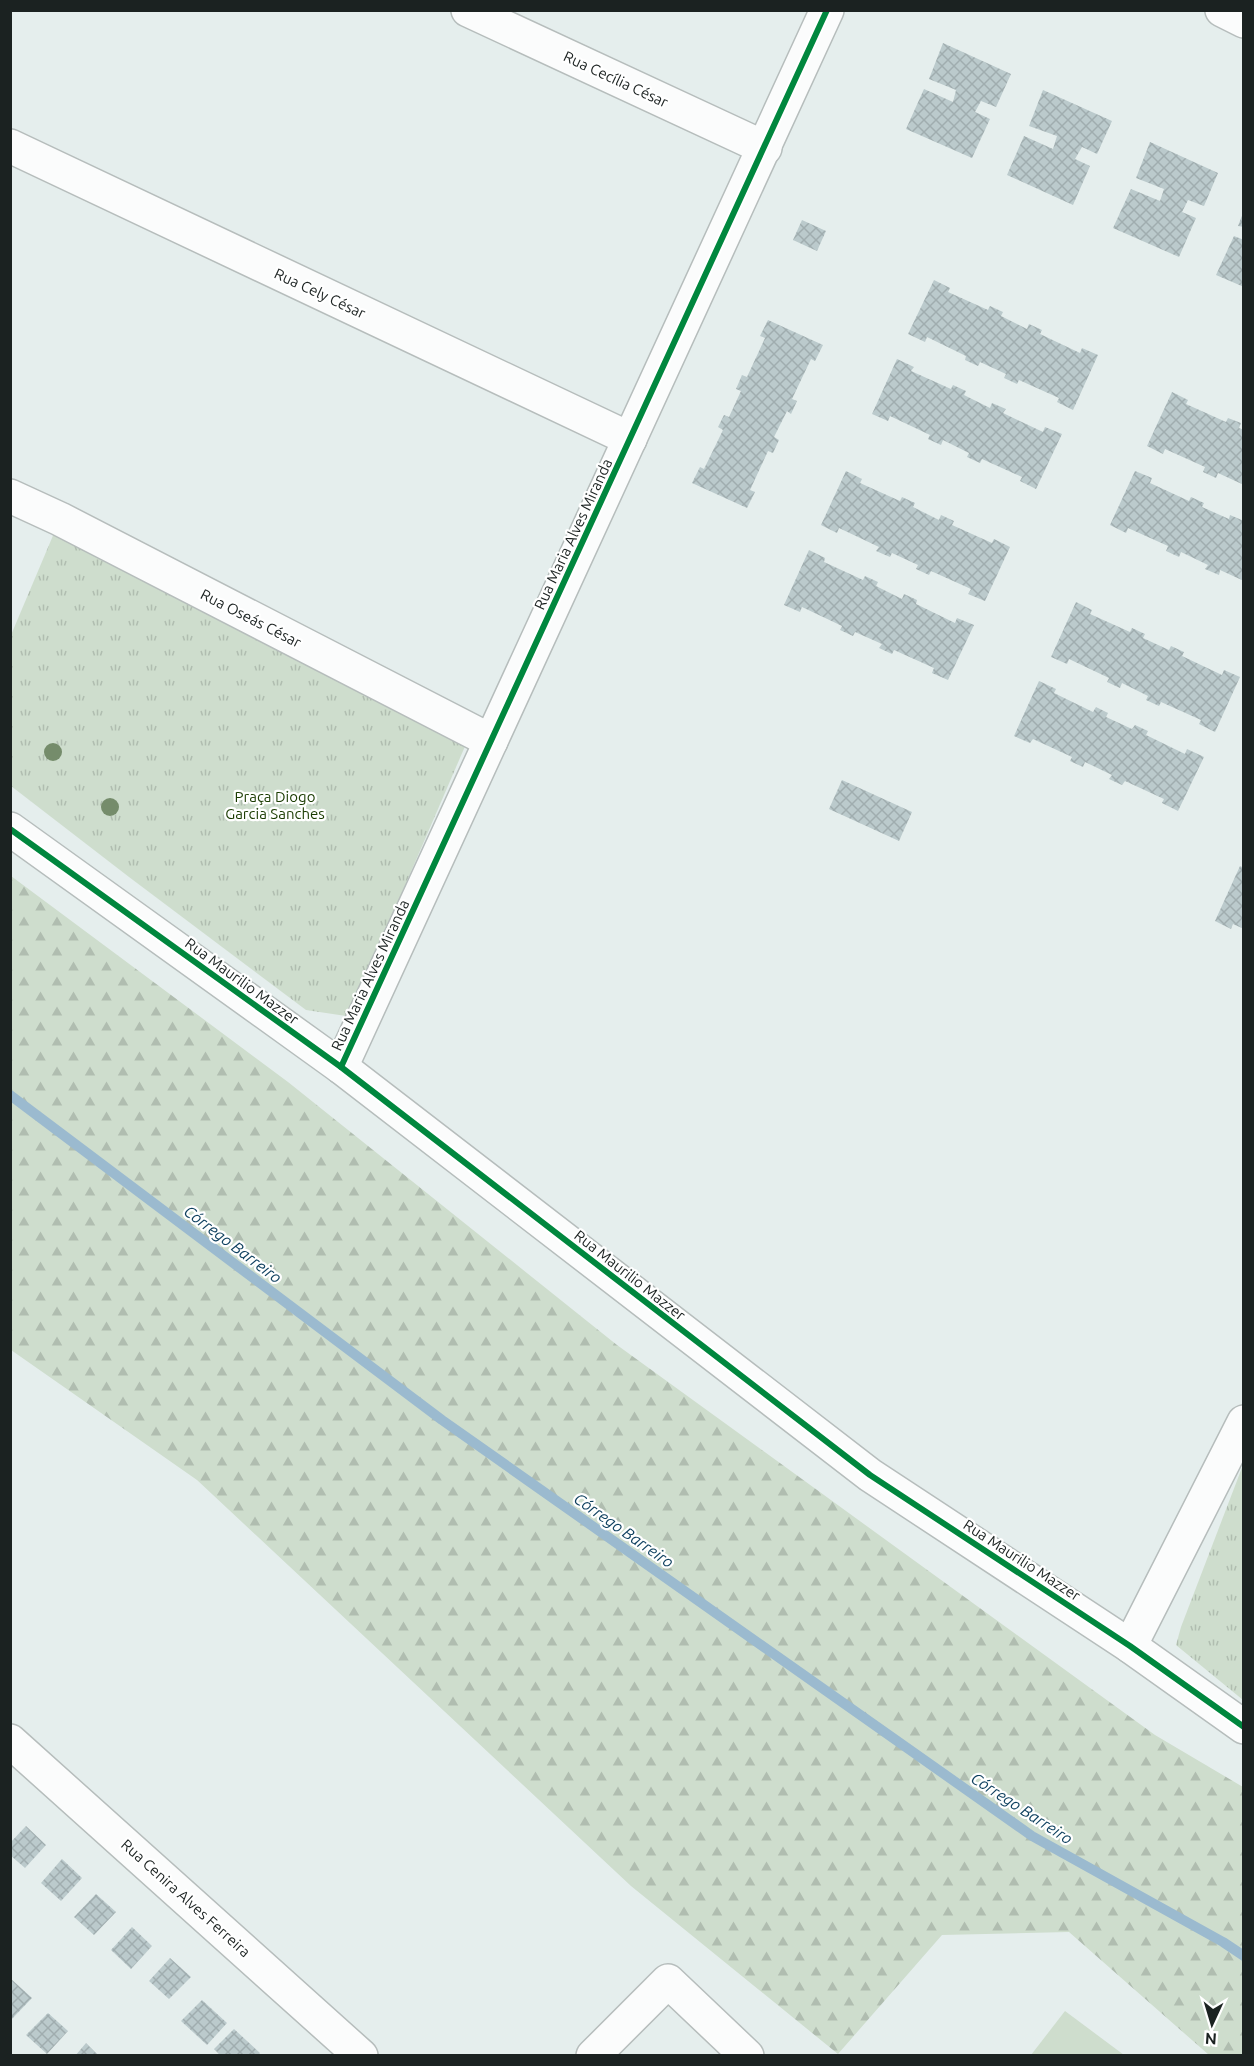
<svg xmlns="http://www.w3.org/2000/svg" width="1254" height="2066" font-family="Ubuntu,sans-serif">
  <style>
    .grass { fill: url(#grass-tufts) }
    .forest { fill: url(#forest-firs) }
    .pitch { fill: #ceddcd }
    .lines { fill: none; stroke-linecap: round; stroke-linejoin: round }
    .stream { stroke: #9bbacf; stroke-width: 10 }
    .building { fill: url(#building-cross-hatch) }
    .street-casing { stroke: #b6bdbc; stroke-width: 36 }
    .primary-casing { stroke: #b6bdbc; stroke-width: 36 }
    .street { stroke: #fbfcfc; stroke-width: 33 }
    .primary { stroke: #fbfcfc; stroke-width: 33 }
    .cycleway-casing { stroke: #fff; stroke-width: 10 }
    .cycleway { stroke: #00873e; stroke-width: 6 }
    .tree { fill: #758c6b }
    .labels { text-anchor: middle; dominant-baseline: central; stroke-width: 4.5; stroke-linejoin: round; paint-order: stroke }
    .street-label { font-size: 15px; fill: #1b2221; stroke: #fff }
    .park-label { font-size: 15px; fill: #1a3b01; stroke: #fff }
    .water-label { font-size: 16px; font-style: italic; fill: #0d3f5e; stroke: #fff }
  </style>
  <defs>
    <pattern id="grass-tufts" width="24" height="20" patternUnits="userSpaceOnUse" patternTransform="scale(1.5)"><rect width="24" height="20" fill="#ceddcd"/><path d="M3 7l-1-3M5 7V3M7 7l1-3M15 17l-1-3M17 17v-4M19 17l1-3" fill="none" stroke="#b0bdb0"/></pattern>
    <pattern id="forest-firs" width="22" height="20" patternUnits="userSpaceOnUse" patternTransform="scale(1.5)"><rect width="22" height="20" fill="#ceddcd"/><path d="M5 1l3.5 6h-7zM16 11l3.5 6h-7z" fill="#b0bdb0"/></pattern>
    <pattern id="building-cross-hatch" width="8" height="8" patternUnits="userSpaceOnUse" patternTransform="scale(1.5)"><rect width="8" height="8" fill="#bbcacc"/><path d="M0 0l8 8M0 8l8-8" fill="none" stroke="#a0adaf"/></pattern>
  </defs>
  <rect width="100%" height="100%" fill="#e5eeed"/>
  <g class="grass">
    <path d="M60 519 466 744 363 983 346 1016 306 1010 129 877 11 786V635Z"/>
    <path d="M1243 1465V1700L1176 1645 1181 1627Z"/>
  </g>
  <path class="forest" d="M11 876 288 1082 617 1345 1155 1735 1243 1787V2055H1209L1069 1932 942 1935 838 2054 631 1886 197 1480 11 1350Z"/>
  <path class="pitch" d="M1065 2011 1124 2055H1031Z"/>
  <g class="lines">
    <path class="stream" d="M10 1095 442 1420 1032 1836 1223 1942 1244 1956"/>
  </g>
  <g class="building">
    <path d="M943 43 1011 74 996 107 981 101 975 112 990 119 972 158 906 129 924 89 953 102 956 90 929 79Z"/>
    <path d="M1043 90 1112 121 1097 154 1082 147 1075 159 1090 166 1073 205 1007 175 1024 136 1053 149 1057 136 1029 126Z"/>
    <path d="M1150 142 1218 173 1204 206 1188 200 1182 212 1196 218 1179 257 1113 228 1131 189 1160 201 1164 189 1136 178Z"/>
    <path d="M1243 213H1244V227L1238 226Z"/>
    <path d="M802 220 826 231 817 251 793 240Z"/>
    <path d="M1234 236 1244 240V287L1216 275Z"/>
    <path d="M934 280 950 288 948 292 988 310 990 306 1003 312 1001 316 1027 329 1029 324 1042 330 1040 334 1080 353 1082 348 1098 355 1073 410 1057 402 1059 398 1019 380 1017 384 1004 378 1006 374 980 362 978 366 965 360 966 356 927 337 925 342 908 334Z"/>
    <path d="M768 320 823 345 815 361 811 359 792 399 797 401 791 414 787 411 774 437 779 440 773 453 768 451 750 490 755 492 747 508 692 483 700 467 704 469 723 430 718 427 724 415 729 417 741 391 736 389 742 375 747 377 765 338 760 336Z"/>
    <path d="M897 359 914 367 911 371 951 389 953 385 966 391 964 395 990 408 992 403 1006 409 1003 413 1043 432 1045 427 1062 434 1036 489 1020 481 1022 477 982 459 980 463 967 457 969 453 943 440 941 445 928 439 930 435 890 416 888 421 872 414Z"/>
    <path d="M1172 392 1188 400 1186 404 1226 422 1228 418 1241 423 1239 428 1244 430V485L1218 473 1216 478 1203 472 1205 467 1165 449 1163 454 1147 446Z"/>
    <path d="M846 471 862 479 860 483 900 501 902 497 915 503 913 507 939 520 941 515 954 521 952 525 992 543 994 539 1010 547 985 601 968 594 971 589 931 571 929 575 916 569 918 565 892 553 890 557 876 551 879 547 839 528 837 533 821 525Z"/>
    <path d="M1135 471 1152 478 1150 483 1189 501 1191 497 1204 503 1202 507 1229 519 1230 515 1244 521 1242 525 1244 526V581L1220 570 1219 575 1205 569 1208 565 1181 552 1179 557 1166 551 1168 546 1128 528 1126 533 1110 525Z"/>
    <path d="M809 550 825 558 824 562 863 580 865 576 878 582 876 586 902 599 904 594 917 600 916 604 955 623 957 618 974 625 948 680 932 673 934 668 894 650 892 654 879 648 882 644 855 632 853 636 840 630 842 626 802 607 800 612 784 605Z"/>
    <path d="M1076 602 1092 610 1090 614 1130 632 1132 628 1145 634 1143 638 1169 650 1171 646 1184 652 1182 656 1222 675 1224 670 1240 677 1215 732 1199 724 1201 720 1161 702 1159 706 1146 700 1148 696 1122 683 1120 688 1107 682 1109 678 1069 659 1067 664 1051 657Z"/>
    <path d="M1039 681 1056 689 1054 693 1093 712 1096 707 1108 713 1106 717 1132 729 1135 725 1148 731 1146 735 1185 754 1187 749 1204 757 1178 811 1162 803 1164 799 1125 781 1122 785 1109 779 1112 775 1085 762 1083 767 1070 761 1072 757 1033 739 1030 743 1014 736Z"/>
    <path d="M842 780 912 812 899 841 829 809Z"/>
    <path d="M1240 866 1244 868V929L1233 924 1231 929 1215 921Z"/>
    <path d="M26 1826 46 1845 25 1868 10 1855V1843Z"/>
    <path d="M62 1859 82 1878 61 1901 41 1883Z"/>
    <path d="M96 1894 116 1912 94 1935 74 1917Z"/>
    <path d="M132 1927 152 1946 131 1969 111 1950Z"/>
    <path d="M170 1958 191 1977 169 1999 149 1981Z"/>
    <path d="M10 1978 32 1998 10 2021Z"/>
    <path d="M202 2000 227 2023 207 2045 181 2021Z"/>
    <path d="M48 2013 68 2031 47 2054 26 2035Z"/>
    <path d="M234 2029 260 2053 258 2056H221L214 2049Z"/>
    <path d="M86 2043 99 2056H75Z"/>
  </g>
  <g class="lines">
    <defs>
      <g id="street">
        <path d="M468 10 765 148"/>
        <path d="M1222 10 1244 21"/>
        <path d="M10 146 630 439"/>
        <path d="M10 496 60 519 491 741"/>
        <path d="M10 829 341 1067 870 1475 1130 1646 1244 1727"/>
        <path d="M341 1067 827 10"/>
        <path d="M10 1741 361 2056"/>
        <path d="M593 2056 668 1981 747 2056"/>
      </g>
      <path id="primary" d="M1130 1646 1244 1422"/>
    </defs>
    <use href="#street" class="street-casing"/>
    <use href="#primary" class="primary-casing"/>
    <use href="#street" class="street"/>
    <use href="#primary" class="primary"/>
    <defs>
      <g id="cycleway">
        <path d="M10 829 341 1067 870 1475 1130 1646 1244 1727"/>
        <path d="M341 1067 827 10"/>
      </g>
    </defs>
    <use href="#cycleway" class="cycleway-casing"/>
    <use href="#cycleway" class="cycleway"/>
  </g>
  <g class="tree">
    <circle cx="53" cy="752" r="9"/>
    <circle cx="110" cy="807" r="9"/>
  </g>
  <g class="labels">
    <g class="street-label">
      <text transform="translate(616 79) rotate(25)">Rua Cecília César</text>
      <text transform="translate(320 293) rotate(25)">Rua Cely César</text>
      <text transform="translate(573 534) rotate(-65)">Rua Maria Alves Miranda</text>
      <text transform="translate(251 618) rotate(27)">Rua Oseás César</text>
      <text transform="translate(370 975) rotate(-65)">Rua Maria Alves Miranda</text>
      <text transform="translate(242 981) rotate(36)">Rua Maurilio Mazzer</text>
      <text transform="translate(630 1275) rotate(38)">Rua Maurilio Mazzer</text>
      <text transform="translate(1022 1560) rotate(33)">Rua Maurilio Mazzer</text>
      <text transform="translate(186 1898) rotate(42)">Rua Cenira Alves Ferreira</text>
    </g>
    <g class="park-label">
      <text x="275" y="796">Praça Diogo<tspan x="275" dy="17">Garcia Sanches</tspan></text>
    </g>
    <g class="water-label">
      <text transform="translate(233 1244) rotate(37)">Córrego Barreiro</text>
      <text transform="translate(624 1530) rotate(35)">Córrego Barreiro</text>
      <text transform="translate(1022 1808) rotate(33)">Córrego Barreiro</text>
    </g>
  </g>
  <rect width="1254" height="2066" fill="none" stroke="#1b2221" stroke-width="24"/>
  <g transform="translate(1212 2024) rotate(184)" stroke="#ffffff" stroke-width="4.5" paint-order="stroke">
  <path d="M0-4.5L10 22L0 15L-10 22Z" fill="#1b2221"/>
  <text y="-9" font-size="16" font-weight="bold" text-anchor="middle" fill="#1b2221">N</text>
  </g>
</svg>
